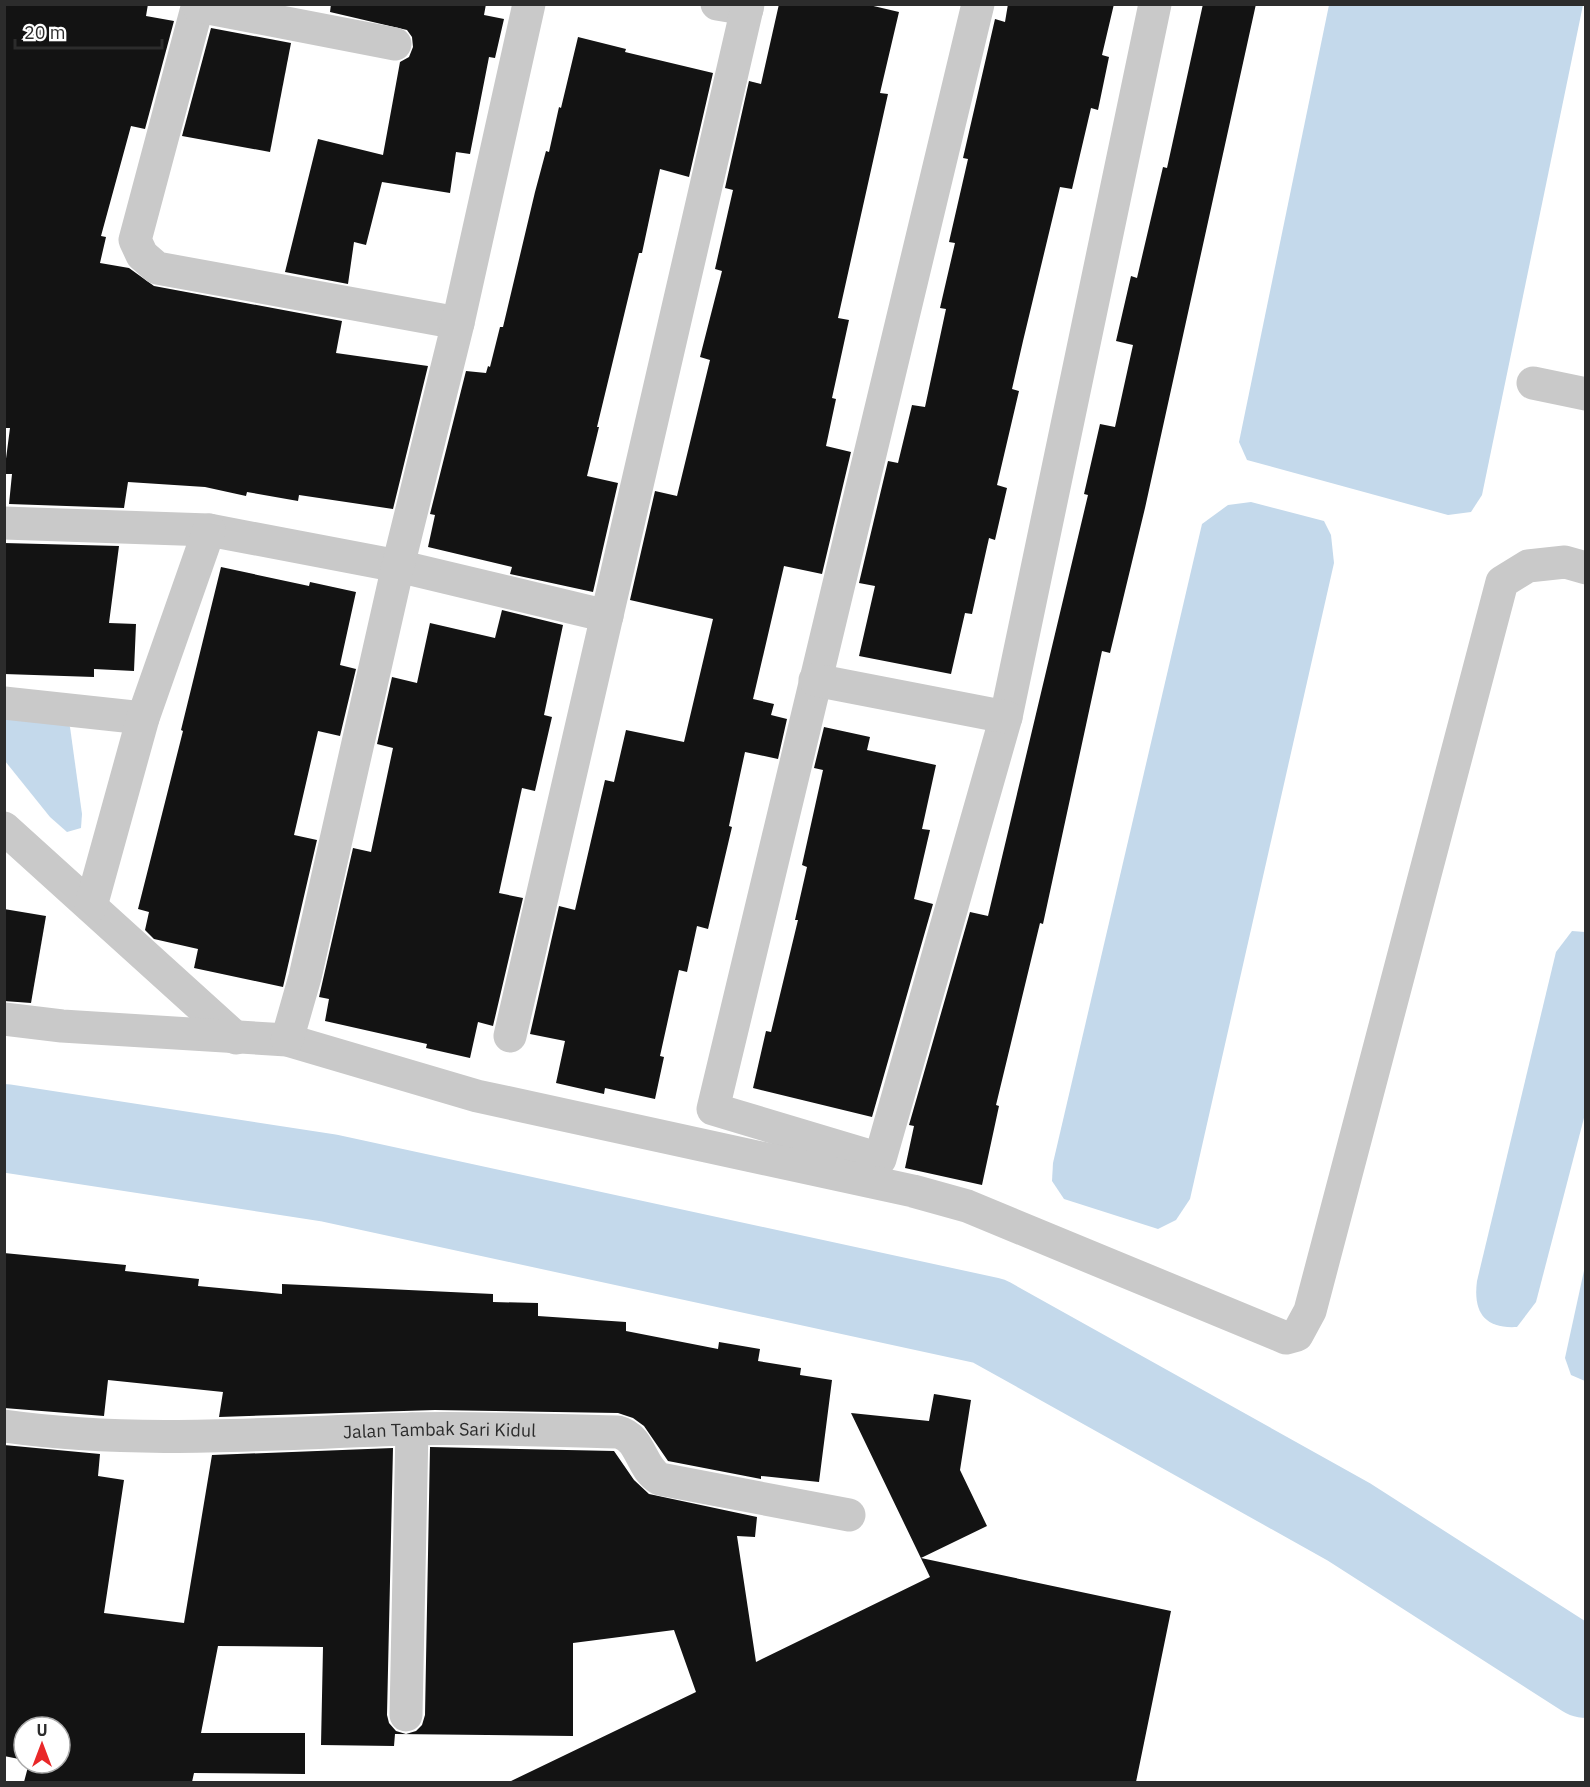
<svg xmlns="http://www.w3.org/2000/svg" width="1590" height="1787" font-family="'IBM Plex Sans',sans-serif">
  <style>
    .water { fill: #c4d9eb }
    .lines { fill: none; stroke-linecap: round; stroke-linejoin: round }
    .river { stroke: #c4d9eb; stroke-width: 88 }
    .building { fill: #131313 }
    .street { stroke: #c9c9c9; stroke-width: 33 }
    .labels { text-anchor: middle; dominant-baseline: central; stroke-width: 6; stroke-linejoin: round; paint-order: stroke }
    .street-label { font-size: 18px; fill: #2c2c2c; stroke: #fff }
  </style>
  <rect width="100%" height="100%" fill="#fff"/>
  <g class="water">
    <path d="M1329 5H1583L1482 495 1471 512 1448 515 1247 460 1239 442Z"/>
    <path d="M1251 502 1324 521 1331 535 1334 563 1190 1199 1176 1220 1158 1229 1064 1199 1052 1181 1053 1163 1202 524 1228 505Z"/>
    <path d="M4 710 65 719 70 727 82 814 81 828 67 832 50 817 5 761Z"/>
    <path d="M1572 931 1585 932V1114L1536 1302 1517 1327C1484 1329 1473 1312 1477 1281L1556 952Z"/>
    <path d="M1585 1266 1586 1381H1585L1571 1375 1565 1358Z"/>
  </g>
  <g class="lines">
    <path class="river" d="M4 1128 329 1178 989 1321 1349 1522 1586 1674"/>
  </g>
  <g class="building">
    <path d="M4 4H148L146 16 174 21 145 129 131 126 101 236 106 237 100 263 129 268 154 286 342 321 336 353 428 366 393 509 299 495 298 501 247 492 246 496 205 487 128 482 124 508 9 504 12 474H4L10 428H4Z"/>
    <path d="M331 4H486L484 15 504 19 495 58 489 57 470 154 456 152 450 193 382 182 366 245 354 242 348 284 285 272 318 139 383 155 400 62 409 57 413 47 412 37 407 30 330 12Z"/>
    <path d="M779 4H865L899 12 880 93 888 94 838 318 849 320 832 398 836 399 826 446 851 452 822 574 784 566 753 699 774 704 771 715 787 719 778 759 745 752 729 826 732 827 708 929 697 926 687 972 679 970 660 1056 664 1057 655 1099 605 1088 604 1094 556 1083 565 1041 530 1034 559 906 575 910 605 780 614 782 626 730 684 742 713 619 630 600 655 491 677 496 710 360 700 357 722 271 715 269 733 190 725 188 749 81 761 84Z"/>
    <path d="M1008 4H1114L1102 55 1109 57 1098 110 1091 108 1072 189 1060 187 1023 341 1012 389 1019 391 997 485 1007 488 995 540 989 538 972 614 965 613 951 674 859 656 875 586 859 583 888 461 898 463 912 405 925 407 946 309 940 308 955 243 949 242 968 159 963 158 995 19 1005 22Z"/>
    <path d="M1203 4H1256L1145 508 1110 653 1102 651 1043 924 1040 923 996 1105 999 1106 982 1185 905 1168 914 1126 909 1125 970 912 988 916 1088 495 1084 494 1100 424 1115 427 1133 345 1116 341 1131 276 1137 278 1163 167 1167 168Z"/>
    <path d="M211 28 291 43 270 152 182 136Z"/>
    <path d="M578 37 626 49 625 52 713 73 689 177 660 169 642 253H639L597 427H599L587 476 618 483 593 592 510 574 512 567 428 547 435 515 430 514 466 371 486 373 488 366 490 367 500 327H503L535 192 546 151 549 152 559 107 561 108Z"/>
    <path d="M4 543 119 546 109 623 136 624 134 671 94 669V677L4 674Z"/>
    <path d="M221 567 309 586 310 582 356 592 340 665 356 669 340 736 318 731 294 835 317 840 283 987 194 968 198 949 154 939 145 930 149 912 138 909 183 731 181 730Z"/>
    <path d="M502 610 563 625 544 715 552 717 535 791 522 788 499 893 523 898 493 1026 478 1022 470 1058 426 1048 427 1044 325 1021 329 999 319 997 353 848 371 852 393 748 377 744 392 677 417 683 430 623 495 638Z"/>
    <path d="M824 727 870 737 867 750 936 765 922 829 930 830 914 899 933 904 872 1117 753 1088 766 1031 771 1032 798 920H795L807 867 802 865 823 770 814 768Z"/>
    <path d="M4 909 46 916 31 1003 4 1001Z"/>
    <path d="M4 1253 126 1265 125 1271 199 1279 198 1286 282 1294V1284L493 1294V1302L538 1303V1316L626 1322V1331L718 1349 719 1342 760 1349 758 1361 801 1368 800 1375 832 1380 819 1482 761 1476V1479L668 1461 644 1426 633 1418 618 1413 435 1410 219 1417 223 1392 108 1380 104 1416 4 1408Z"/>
    <path d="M934 1394 971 1400 960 1470 987 1526 921 1558 1171 1611 1136 1782H509L696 1692 674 1630 573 1643V1736L395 1734 394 1746 321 1745 323 1647 218 1646 201 1733H305V1774L194 1773 192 1782H24L29 1763H60V1727H24V1760L4 1756V1445L100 1454 98 1476 124 1480 104 1613 184 1623 212 1455 393 1448 387 1715 389 1723 396 1731 406 1734 416 1731 422 1725 425 1715 430 1447 614 1451 634 1480 649 1494 757 1517 755 1537 737 1536 756 1662 930 1577 851 1413 929 1421Z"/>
  </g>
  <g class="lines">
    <g class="street">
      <path d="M198 4 135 240 142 255 157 268 458 323"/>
      <path d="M717 4 747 9"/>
      <path d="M978 4 713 1109 880 1159 1006 717 1155 4"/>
      <path d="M198 6 395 44"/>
      <path d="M1533 383 1586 394"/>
      <path d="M4 523 209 530 398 566 607 616"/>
      <path d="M815 680 1006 717"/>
      <path d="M4 703 143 718"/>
      <path d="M4 828 236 1038"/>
      <path d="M91 906 143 718 209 530"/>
      <path d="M4 1019 62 1026 287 1040 477 1096 913 1191 967 1206 1279 1335 1286 1338 1297 1335 1310 1311 1502 582 1528 566 1565 562 1586 568"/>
      <path d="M510 1036 748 4"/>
      <path d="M287 1040 305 977 398 566 458 323 529 4"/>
      <path id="s1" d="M4 1426C139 1445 273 1433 409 1429 478 1427 549 1431 618 1432 642 1438 640 1468 660 1479L849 1515"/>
      <path d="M406 1715 412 1429"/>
    </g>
  </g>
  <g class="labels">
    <g class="street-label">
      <text stroke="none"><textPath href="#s1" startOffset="436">Jalan Tambak Sari Kidul</textPath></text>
    </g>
  </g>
  <rect width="1590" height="1787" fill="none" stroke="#2c2c2c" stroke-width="12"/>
  <g transform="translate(42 1745)"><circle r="28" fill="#ffffff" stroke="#ababab" stroke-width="1.5"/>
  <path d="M0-4.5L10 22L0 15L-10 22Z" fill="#e92829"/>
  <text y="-9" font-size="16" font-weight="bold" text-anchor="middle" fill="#2c2c2c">U</text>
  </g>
  <path d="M15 39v9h147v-9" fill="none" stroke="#2c2c2c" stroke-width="3"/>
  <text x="24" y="39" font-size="18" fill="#2c2c2c" stroke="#ffffff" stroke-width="4.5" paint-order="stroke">20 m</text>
</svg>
